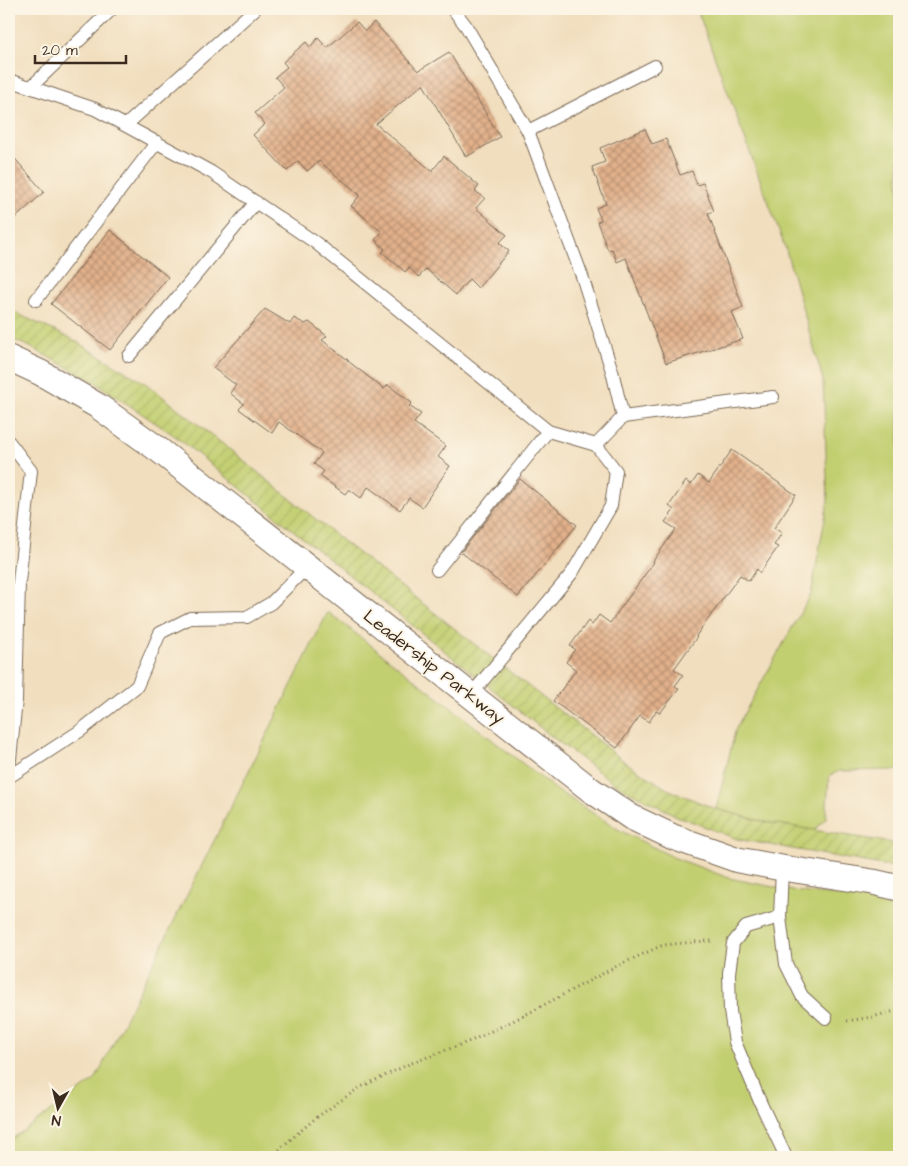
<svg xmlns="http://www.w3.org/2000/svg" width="908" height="1166" font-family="'Architects Daughter',sans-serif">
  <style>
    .grass { fill: #c2cf71; stroke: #7e7c48 }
    .garden { fill: url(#garden-furrows); stroke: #7e7c48 }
    .building { fill: url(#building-cross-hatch) }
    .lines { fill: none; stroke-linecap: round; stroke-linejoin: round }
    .service-casing { stroke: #7b6956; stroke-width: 14 }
    .minor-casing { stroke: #7b6956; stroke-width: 27 }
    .path { stroke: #7b6956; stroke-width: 3; stroke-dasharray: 1 4; stroke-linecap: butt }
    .service { stroke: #fff; stroke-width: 12 }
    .minor { stroke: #fff; stroke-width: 25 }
    .labels { text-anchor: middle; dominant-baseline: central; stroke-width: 4; stroke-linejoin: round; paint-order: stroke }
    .street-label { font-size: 18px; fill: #3b2a1e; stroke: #fcf5e5 }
  </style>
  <defs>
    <pattern id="garden-furrows" width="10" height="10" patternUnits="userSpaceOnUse" patternTransform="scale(1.25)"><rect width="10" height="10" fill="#c2cf71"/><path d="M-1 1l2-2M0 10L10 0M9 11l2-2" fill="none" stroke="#a8b261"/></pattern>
    <pattern id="building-cross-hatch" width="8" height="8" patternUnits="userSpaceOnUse" patternTransform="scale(1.25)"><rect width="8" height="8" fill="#e2b18b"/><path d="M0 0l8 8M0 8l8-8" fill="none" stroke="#b89071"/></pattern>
  </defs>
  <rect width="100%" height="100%" fill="#fcf5e5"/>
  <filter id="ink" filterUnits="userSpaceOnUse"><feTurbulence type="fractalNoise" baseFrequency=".02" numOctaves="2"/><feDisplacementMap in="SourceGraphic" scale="10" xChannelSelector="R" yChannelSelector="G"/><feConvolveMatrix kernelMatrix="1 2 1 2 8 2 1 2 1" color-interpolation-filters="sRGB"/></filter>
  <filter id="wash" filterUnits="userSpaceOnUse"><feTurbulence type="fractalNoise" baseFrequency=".0096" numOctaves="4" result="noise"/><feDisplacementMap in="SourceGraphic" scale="20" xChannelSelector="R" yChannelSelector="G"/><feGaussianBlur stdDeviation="1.12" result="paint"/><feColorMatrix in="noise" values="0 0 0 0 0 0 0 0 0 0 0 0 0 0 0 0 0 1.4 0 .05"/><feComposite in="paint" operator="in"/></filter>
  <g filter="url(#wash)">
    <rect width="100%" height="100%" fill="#f1debe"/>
    <g class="grass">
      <path d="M697 9H899V770L839 771 829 776 826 818 814 831 765 822 716 809 736 728 811 594 828 502 823 380 786 250Z"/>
      <path d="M328 612 558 791 621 831 675 858 729 878 793 891 865 899 899 909V1157H9V1141L95 1080Z"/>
    </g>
    <path class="garden" d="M9 310 72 339 148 385 229 449 344 542 625 762 667 789 716 809 765 822 899 844V868L737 839 677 816 615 784 556 740 175 436 93 381 28 346 9 338Z"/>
    <g id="blocks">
      <g class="building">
        <path d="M357 22 365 31 374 22 418 71 449 52 500 137 466 157 423 84 376 124 432 171 444 156 479 186 475 191 485 198 476 208 507 235 499 243 509 251 478 288 469 279 456 295 426 269 419 277 409 268 405 272 382 252 385 249 375 240 382 232 351 206 360 195 319 161 307 171 298 161 287 171 253 135 265 124 255 113 284 87 275 77 287 67 283 62 306 42 310 47 318 38 327 48Z"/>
        <path d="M645 129 652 144 666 139 680 175 692 171 697 185 703 183 714 211 708 213 743 307 732 312 743 339 666 363 626 258 617 262 612 249 608 250 597 222 601 220 596 208 606 204 592 167 605 162 600 148Z"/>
        <path d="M9 152 44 192 9 224Z"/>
        <path d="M110 230 168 277 110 350 51 304Z"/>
        <path d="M265 309 290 324 294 318 305 324 309 322 327 336 322 340 348 360V361L384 389 388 385 412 403 409 406 421 414 414 423 446 446 438 457 450 466 422 507 409 498 400 510 368 487 361 498 349 489 345 494 320 476 324 471 314 464 322 453 279 422 272 433 239 409 244 404 230 393 236 385 213 368Z"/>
        <path d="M732 450 796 495 774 528 782 533 774 545 778 547 760 573 757 569 749 581 740 575 696 636 697 637 674 669 683 675 675 686 679 689 660 713 656 711 649 722 640 716 617 748 553 701 576 670 566 662 575 649 570 646 588 621 592 625 599 615 610 623 654 562 653 561 676 529 665 522 674 510 669 506 686 481 691 485 698 475 709 483Z"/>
        <path d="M520 479 577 525 518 597 461 552Z"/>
      </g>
    </g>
  </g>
  <g filter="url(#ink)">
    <use href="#blocks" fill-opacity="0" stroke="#7b6956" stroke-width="1"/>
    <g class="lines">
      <defs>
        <g id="service">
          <path d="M453 9 466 26 528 131 582 276 612 371 623 417 596 445"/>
          <path d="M9 80 95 109 211 172 316 243 548 431 596 445 616 471 611 506 572 573 470 696"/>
          <path d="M31 87 112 9"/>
          <path d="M126 125 255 9"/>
          <path d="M528 131 655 66"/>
          <path d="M36 300 157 142"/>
          <path d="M129 356 256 202"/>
          <path d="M623 417 773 397"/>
          <path d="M9 442 31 471 19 582 16 700 9 769"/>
          <path d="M437 570 548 431"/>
          <path d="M9 777 80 731 137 686 160 633 190 618 247 617 271 603 307 567"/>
          <path d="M782 868 780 917 786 964 802 996 826 1018"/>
          <path d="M780 917 746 927 733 943 729 973 730 1011 735 1042 761 1104 786 1157"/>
        </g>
        <path id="minor" d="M9 358 41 373 98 406 159 450 591 790 631 817 673 837 738 860 782 868 873 882 899 888"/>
      </defs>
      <use href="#service" class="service-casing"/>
      <use href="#minor" class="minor-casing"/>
      <g class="path">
        <path d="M847 1021 872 1017 899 1010"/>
        <path d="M272 1157 284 1145 317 1117 359 1088 409 1064 473 1040 523 1016 619 965 663 945 704 941H713"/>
      </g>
      <use href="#service" class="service"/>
      <use href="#minor" class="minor"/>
    </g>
  </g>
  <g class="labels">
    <g class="street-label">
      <text transform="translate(434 667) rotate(38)">Leadership Parkway</text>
    </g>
  </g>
  <rect width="908" height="1166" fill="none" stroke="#fcf5e5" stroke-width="30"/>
  <g transform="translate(58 1108) rotate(188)" stroke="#fcf5e5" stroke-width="4" paint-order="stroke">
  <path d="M0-4L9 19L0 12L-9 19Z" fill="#3b2a1e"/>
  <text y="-8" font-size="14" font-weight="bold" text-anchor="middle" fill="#3b2a1e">N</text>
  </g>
  <path d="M35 55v8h91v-8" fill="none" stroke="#3b2a1e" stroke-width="2.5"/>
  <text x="42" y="55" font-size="15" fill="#3b2a1e" stroke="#fcf5e5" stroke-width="4" paint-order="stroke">20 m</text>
</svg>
